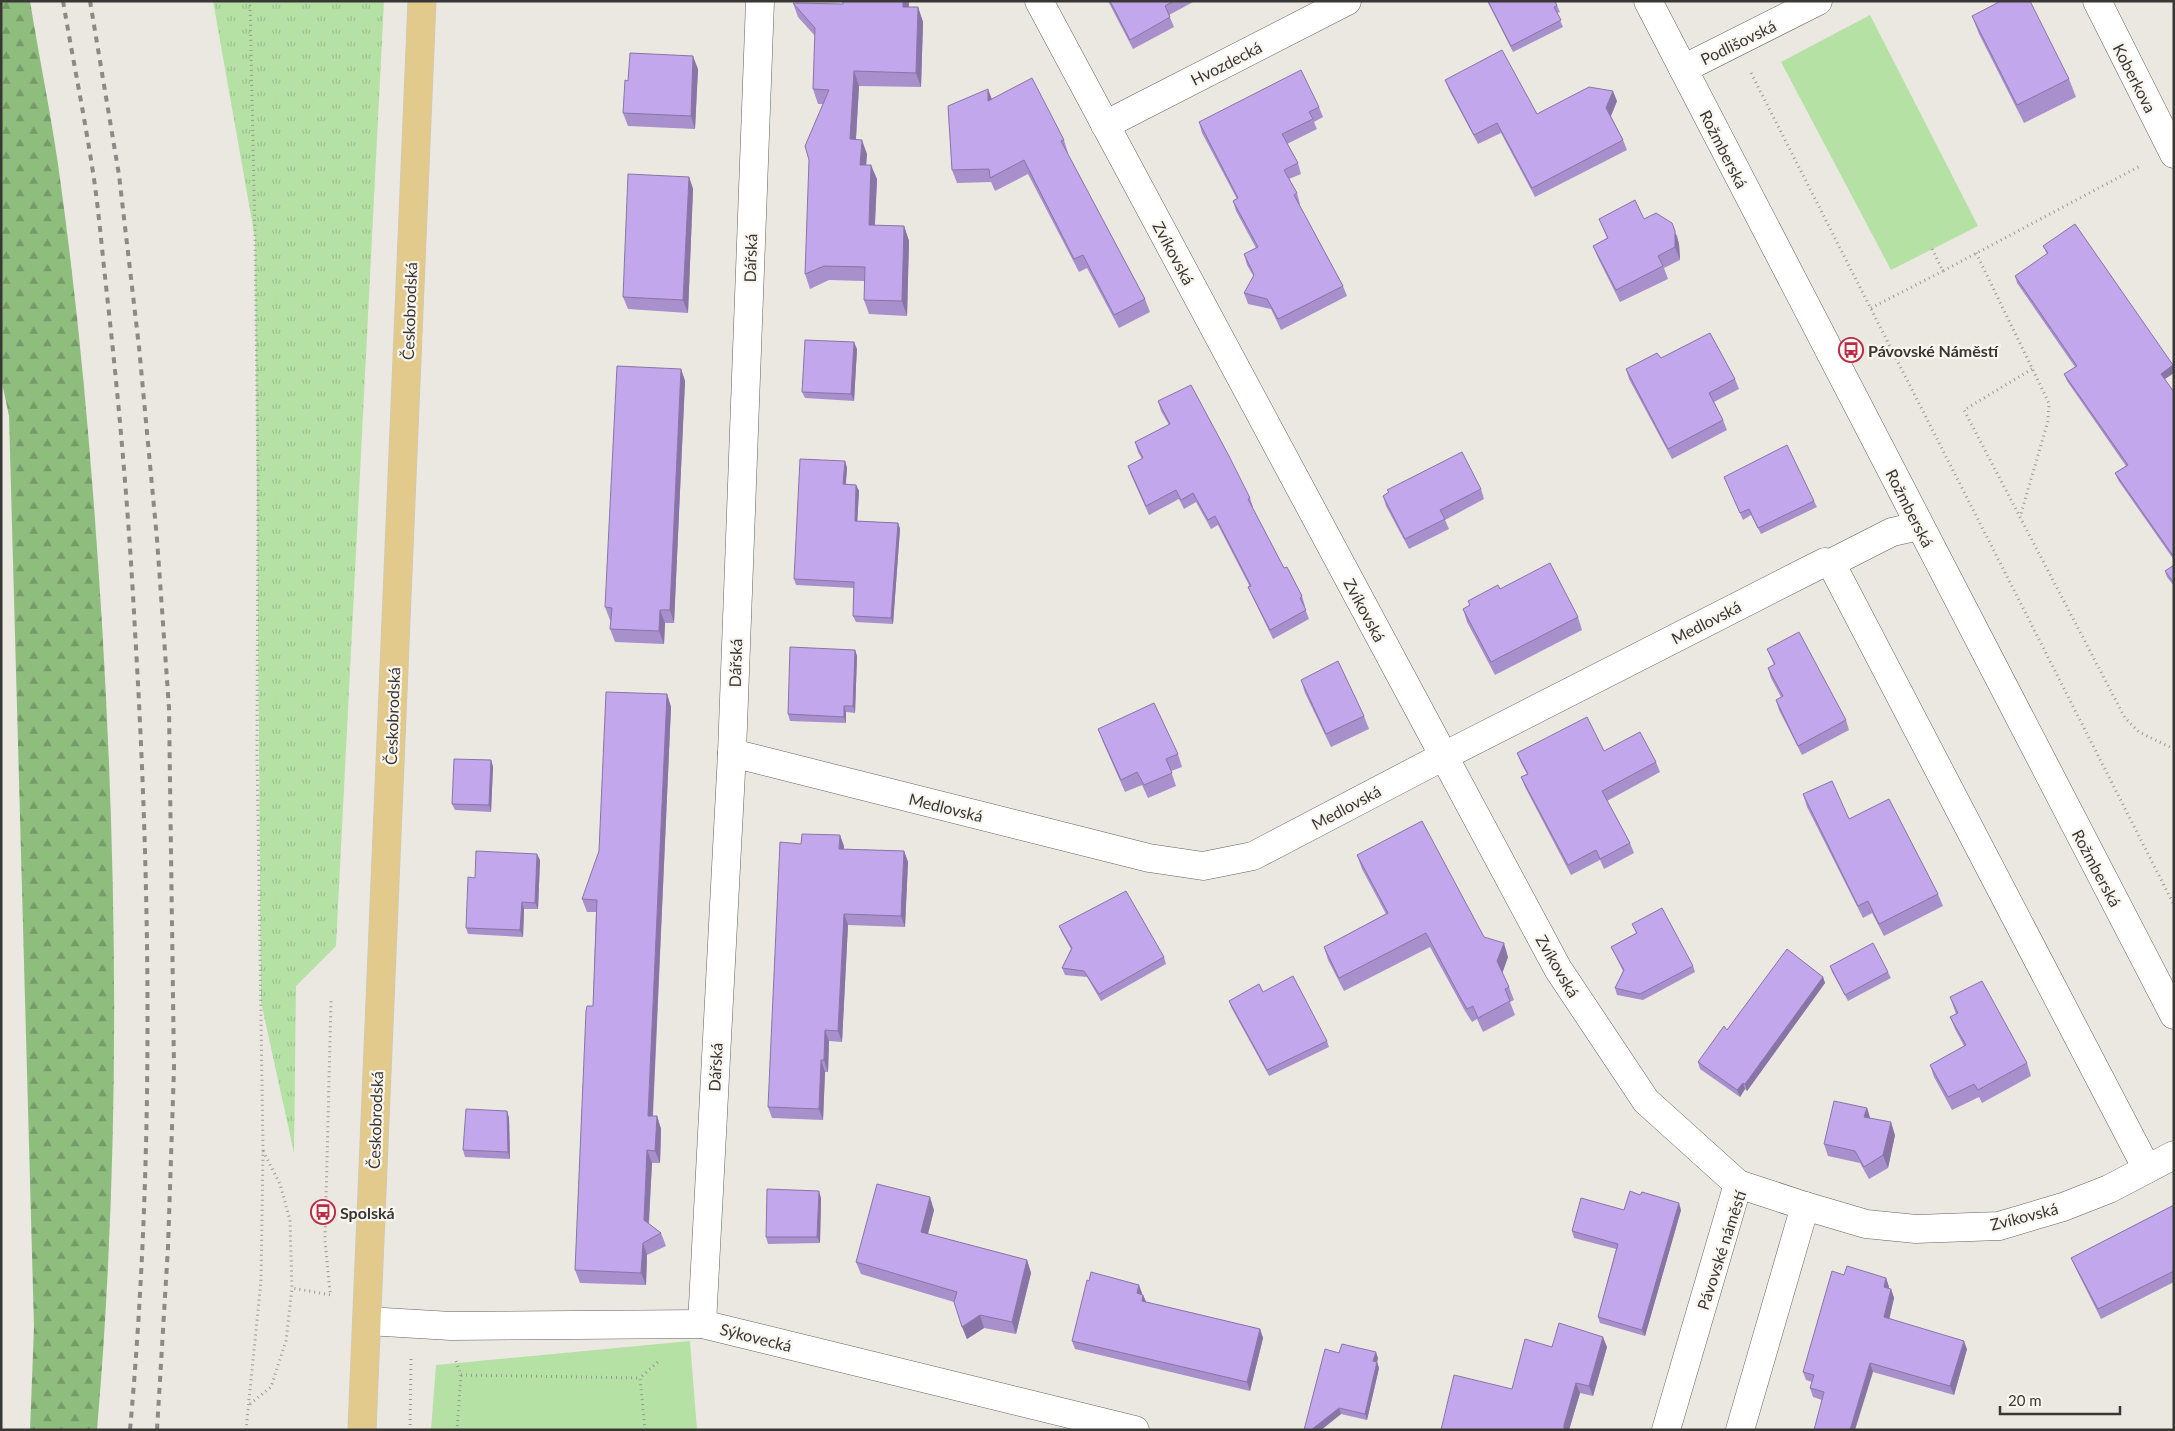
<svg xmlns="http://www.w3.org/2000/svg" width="2175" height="1431" font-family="Lato,sans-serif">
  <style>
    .grass { fill: url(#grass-tufts) }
    .forest { fill: url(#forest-firs) }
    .park { fill: #b5e1a5 }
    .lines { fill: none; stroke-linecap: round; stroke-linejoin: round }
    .minor-casing { stroke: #64625d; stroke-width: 29 }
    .major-casing { stroke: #c8c7c6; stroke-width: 29 }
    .path { stroke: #9a9894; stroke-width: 3; stroke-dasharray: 1 4; stroke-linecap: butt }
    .minor { stroke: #fff; stroke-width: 28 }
    .major { stroke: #e2ca8c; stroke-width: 28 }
    .rail { stroke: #8c8986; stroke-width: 4; stroke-dasharray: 6 6; stroke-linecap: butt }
    .wall { fill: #a790cb }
    .shaded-wall { fill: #8875a5 }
    .building { fill: #c2a7ec; stroke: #8875a5 }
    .labels { text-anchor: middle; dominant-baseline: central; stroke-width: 4.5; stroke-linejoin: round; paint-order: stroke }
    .street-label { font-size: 16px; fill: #393735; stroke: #f9f5ef }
    .poi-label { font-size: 16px; font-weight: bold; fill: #393735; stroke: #f9f5ef; text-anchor: start }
  </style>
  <defs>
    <pattern id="grass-tufts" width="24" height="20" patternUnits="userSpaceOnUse" patternTransform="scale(1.25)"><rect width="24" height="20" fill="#b5e1a5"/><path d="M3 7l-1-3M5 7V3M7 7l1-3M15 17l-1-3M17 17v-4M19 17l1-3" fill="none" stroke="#9cc28f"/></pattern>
    <pattern id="forest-firs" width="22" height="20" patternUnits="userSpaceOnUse" patternTransform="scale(1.25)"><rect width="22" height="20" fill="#8fbd7e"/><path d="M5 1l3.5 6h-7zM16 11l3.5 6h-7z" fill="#769a68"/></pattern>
  </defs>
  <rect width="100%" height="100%" fill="#ebe8e2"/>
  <path class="grass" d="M213 1H384L336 946 296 986 294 1153 261 1002 255 238Z"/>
  <path class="forest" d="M1 1H30C40 63 53 124 61 186 81 331 93 477 102 624 118 892 120 1162 97 1430H30L34 1327 9 416 1 378Z"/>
  <g class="park">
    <path d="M1870 15 1978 226 1891 270 1781 62Z"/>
    <path d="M690 1341 697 1430H431L436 1365Z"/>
  </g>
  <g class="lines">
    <defs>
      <g id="minor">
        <path d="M1039 1 1558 969 1646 1101 1738 1184 1805 1206 1866 1224 1916 1229 1999 1226 2063 1207 2109 1189 2174 1155"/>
        <path d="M1648 1 2174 1015"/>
        <path d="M2097 1 2174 154"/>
        <path d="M1683 69 1818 1"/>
        <path d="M1105 125 1347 1"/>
        <path d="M1831 563 2147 1169"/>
        <path d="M732 753 1149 858 1203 866 1253 856 1444 756 1813 568 1825 562 1831 563 1892 532 1919 526"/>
        <path d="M367 1321 451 1326 702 1324 1135 1430"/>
        <path d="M702 1324 732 753 760 1"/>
        <path d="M1666 1430 1738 1184"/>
        <path d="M1740 1430 1805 1206"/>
      </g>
      <path id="major" d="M362 1430 422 1"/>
    </defs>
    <use href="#minor" class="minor-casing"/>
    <use href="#major" class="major-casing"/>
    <g class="path">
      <path d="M1751 73 2174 905"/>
      <path d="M1932 249 1943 271 2142 165"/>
      <path d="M1976 253 2049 403 2048 421 2020 517"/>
      <path d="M1871 308 1943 271"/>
      <path d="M2032 369 1964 410 2125 718 2139 732 2174 749"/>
      <path d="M263 1151 280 1184 290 1220 292 1288 331 1295"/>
      <path d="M330 1292 325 1240 331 1001"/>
      <path d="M456 1361 461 1375 457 1430"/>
      <path d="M461 1375 640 1378"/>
      <path d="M250 1404 271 1387 286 1341 292 1288"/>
      <path d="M246 1430 261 1281 263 1151 257 754 258 481 255 238 250 1"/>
      <path d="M410 1430 411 1358"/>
      <path d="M645 1430 640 1378 660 1360"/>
    </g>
    <use href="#minor" class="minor"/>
    <use href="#major" class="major"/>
    <g class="rail">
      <path d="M63 1C73 60 85 119 94 179 99 214 102 250 106 286 119 401 129 516 135 631 151 896 154 1164 130 1430"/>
      <path d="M90 1 119 175 139 347 157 539 169 708 174 1068 168 1247 157 1430"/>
    </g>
  </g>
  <g class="wall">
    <path d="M843 1H909V7H918L923 22 921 87 859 86 856 139 867 154 866 165 877 179 875 225 904 226 909 241 907 316 869 314 864 300V281L829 280 810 289 805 274 823 104H818L813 89 815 36 798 17 793 3 843 4Z"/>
    <path d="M1108 1H1195L1169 15 1174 27 1133 49Z"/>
    <path d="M1487 1H1555L1560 12 1557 13 1563 27 1513 52Z"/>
    <path d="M1972 16 2069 79 2076 97 2024 123 1979 34Z"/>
    <path d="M698 69 695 129 628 126 623 113 628 81Z"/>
    <path d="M1445 80 1537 114 1617 101 1611 116 1623 140 1627 150 1535 197 1501 133 1478 144 1449 90Z"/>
    <path d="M991 99 1064 140 1068 153 1067 154 1145 299 1150 312 1119 328 1087 268 1079 272 1028 174 995 191 991 182 957 183 952 170Z"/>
    <path d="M1319 107 1323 117 1314 122 1317 129 1287 144 1298 163 1301 174 1289 179 1297 193 1300 204H1299L1343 286 1347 296 1281 330 1271 309 1248 304 1244 293 1254 277 1247 265 1244 254 1256 248 1236 211 1233 201 1237 199 1202 133 1199 122Z"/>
    <path d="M689 177 693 189 688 313 628 309 623 297Z"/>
    <path d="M1599 219H1644L1677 235 1679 244 1680 260 1664 268 1668 279 1620 302 1598 258 1593 246 1607 238Z"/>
    <path d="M2043 246 2173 365 2174 373 2165 379 2174 392V560L2118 480 2115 473 2126 466 2067 381 2064 374 2075 367 2017 283 2015 276 2047 254Z"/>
    <path d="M857 349 854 401 805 398 802 392Z"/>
    <path d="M1661 358 1735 379 1739 389 1714 402 1723 420 1727 430 1672 459 1629 379 1626 369Z"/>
    <path d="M681 369 685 381 674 623H665L664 644 615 642 610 629 611 620H610L605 607Z"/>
    <path d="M1158 401 1250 498 1253 507H1252L1284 568 1302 596 1305 606H1304L1309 619 1273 639 1252 596 1248 587H1250L1218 525 1211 529 1196 502 1184 509 1179 499 1149 515 1131 475 1128 466 1142 459 1138 452 1135 442 1169 425 1161 411Z"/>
    <path d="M845 461 847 468 846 484 856 485 859 491 857 521 898 523 900 529 893 624 856 622 853 616 854 588 796 585 794 579Z"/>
    <path d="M1724 477 1814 501 1817 507 1761 534 1751 515 1743 520Z"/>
    <path d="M1481 489 1484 499 1445 520 1449 529 1409 549 1386 506 1383 496Z"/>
    <path d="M2174 565V586L2167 577 2165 571Z"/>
    <path d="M1500 589 1578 617 1582 630 1495 675 1467 622 1463 609Z"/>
    <path d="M1767 649 1846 720 1849 730 1802 755 1779 710 1776 700 1781 697 1771 678 1768 668 1774 665Z"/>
    <path d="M855 650 857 656 855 713 846 712V723L790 721 788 714Z"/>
    <path d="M1301 680 1364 716 1369 729 1331 747 1305 693Z"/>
    <path d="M667 694 671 707 653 1116H657L661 1129 660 1163H652L649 1224 661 1233 666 1246 647 1255 646 1285 580 1283 575 1270 593 1006 596 912H587L582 899Z"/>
    <path d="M1098 729 1178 754 1182 767 1171 771 1176 786 1148 798 1142 785 1125 792 1103 742Z"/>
    <path d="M1604 751 1656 762 1660 772 1607 801 1630 843 1634 853 1604 869 1600 860 1571 875 1525 787 1521 777 1527 774 1521 763 1517 753Z"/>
    <path d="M491 760 493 767 491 812 455 810 452 804Z"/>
    <path d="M1803 794 1849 819 1938 894 1943 906 1884 936 1872 913 1863 918 1807 807Z"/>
    <path d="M844 846V849L904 851 908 862 905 927 848 925 842 1042 829 1041 828 1072H825L823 1120 772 1118 768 1107Z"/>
    <path d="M1357 855 1484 937 1508 957 1502 973 1509 987 1514 1000 1510 1002 1515 1015 1483 1032 1477 1019 1472 1022 1465 1011 1430 947 1344 991 1328 960 1324 947 1386 914 1362 869Z"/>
    <path d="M540 860 538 909H524L523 937 468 934 466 928 475 878Z"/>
    <path d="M1632 924 1693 966 1695 972 1643 1000 1617 995 1615 988 1623 971 1611 947 1636 933Z"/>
    <path d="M1059 926 1164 957 1166 964 1101 1001 1087 977 1065 975 1062 968 1071 949 1062 933Z"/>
    <path d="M1830 966 1888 972 1891 978 1848 1001 1832 972Z"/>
    <path d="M1823 977 1825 983 1747 1091 1745 1089 1740 1097 1700 1069 1698 1062 1727 1030Z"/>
    <path d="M1263 992 1327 1041 1329 1047 1269 1076 1231 1007 1229 1001Z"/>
    <path d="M1950 997 2027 1063 2031 1076 1982 1103 1979 1097 1952 1110 1934 1077 1930 1065 1964 1046 1955 1029 1950 1017 1956 1014Z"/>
    <path d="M1867 1108 1870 1118 1895 1135 1888 1168 1869 1179 1860 1163 1828 1156 1824 1144Z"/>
    <path d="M507 1111 509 1118 510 1159 465 1157 463 1150Z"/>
    <path d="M1640 1195 1681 1210 1645 1336 1600 1323 1598 1317 1616 1249 1574 1238 1572 1231 1624 1210Z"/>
    <path d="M821 1198 820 1243 768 1244 766 1237Z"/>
    <path d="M2174 1205V1282L2101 1319 2075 1267 2071 1258Z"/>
    <path d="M934 1210 928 1234 1027 1260 1031 1273 1016 1334 984 1328 967 1339 954 1302 861 1274 856 1262Z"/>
    <path d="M1844 1275 1886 1278 1889 1287V1289H1891L1894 1298 1889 1318 1967 1349 1954 1395 1873 1372 1822 1400 1813 1397 1810 1388 1812 1382 1806 1380 1803 1372Z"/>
    <path d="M1142 1293V1295H1143L1146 1302 1260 1329 1263 1338 1250 1391 1075 1349 1072 1341Z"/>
    <path d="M1552 1347H1607L1593 1396 1580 1393 1569 1430H1441L1512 1389Z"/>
    <path d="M1339 1353 1378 1358 1377 1362 1379 1368 1367 1420 1341 1414 1321 1430H1304Z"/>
  </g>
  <g class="shaded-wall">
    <path d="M903 1H909L908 21 903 7Z"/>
    <path d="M918 7 923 22 921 87 916 73Z"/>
    <path d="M693 56 698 69 695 129 691 116Z"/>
    <path d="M854 71 859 86 855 154 850 139Z"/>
    <path d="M988 89 993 102 988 101Z"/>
    <path d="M1613 91 1617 101 1610 118 1606 108Z"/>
    <path d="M862 140 867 154 865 179 860 165Z"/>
    <path d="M871 165 877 179 874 239 869 225Z"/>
    <path d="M689 177 693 189 688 313 683 300Z"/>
    <path d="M1672 223 1679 244 1680 260 1675 247Z"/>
    <path d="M904 226 909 241 907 316 902 301Z"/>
    <path d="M854 342 857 349 854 401 851 394Z"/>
    <path d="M2173 365 2174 373 2163 380 2161 374Z"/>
    <path d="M681 369 685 381 674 623 670 610Z"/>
    <path d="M845 461 847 468 845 490 843 484Z"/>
    <path d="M856 485 859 491 857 528 855 521Z"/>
    <path d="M898 523 900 529 893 624 891 618Z"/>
    <path d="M660 610 665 623 664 644 659 631Z"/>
    <path d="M855 650 857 656 855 713 853 706Z"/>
    <path d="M667 694 671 707 652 1128 648 1116Z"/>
    <path d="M844 706 846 712V723L844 717Z"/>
    <path d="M491 760 493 767 491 812 489 805Z"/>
    <path d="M840 835 844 846 843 860 839 849Z"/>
    <path d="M904 851 908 862 905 927 901 916Z"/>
    <path d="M537 854 540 860 538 909 535 903Z"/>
    <path d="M522 902 524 909 523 937 520 930Z"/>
    <path d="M844 914 848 925 842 1042 838 1031Z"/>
    <path d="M1504 943 1508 957 1502 974 1497 961Z"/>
    <path d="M1823 977 1825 983 1747 1091 1745 1084Z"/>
    <path d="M825 1030 829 1041 828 1072 824 1060Z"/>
    <path d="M821 1060 825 1072 823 1120 819 1109Z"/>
    <path d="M1743 1083 1745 1089 1740 1097 1737 1090Z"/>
    <path d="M1867 1108 1871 1121 1864 1117Z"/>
    <path d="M507 1111 509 1118 510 1159 508 1152Z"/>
    <path d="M657 1116 661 1129 660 1163 655 1151Z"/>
    <path d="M1891 1122 1895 1135 1888 1168 1883 1155Z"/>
    <path d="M647 1150 652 1163 648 1233 644 1220Z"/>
    <path d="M819 1191 821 1198 820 1243 817 1237Z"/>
    <path d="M930 1197 934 1210 925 1245 921 1232Z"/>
    <path d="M1679 1203 1681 1210 1645 1336 1642 1330Z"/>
    <path d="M643 1243 647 1255 646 1285 641 1273Z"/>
    <path d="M1027 1260 1031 1273 1016 1334 1012 1322Z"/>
    <path d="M1886 1278 1889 1287 1887 1296 1884 1287Z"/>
    <path d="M1139 1285 1142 1293 1140 1302 1137 1293Z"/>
    <path d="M1891 1289 1894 1298 1888 1325 1884 1317Z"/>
    <path d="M1143 1295 1147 1304 1142 1301Z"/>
    <path d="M980 1315 984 1328 967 1339 962 1327Z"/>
    <path d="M1260 1329 1263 1338 1250 1391 1247 1382Z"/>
    <path d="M1603 1337 1607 1347 1593 1396 1589 1386Z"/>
    <path d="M1964 1341 1967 1349 1954 1395 1950 1386Z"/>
    <path d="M1376 1352 1378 1358 1377 1362 1379 1368 1367 1420 1365 1414 1373 1361Z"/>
    <path d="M1870 1363 1873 1372 1855 1430H1850Z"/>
    <path d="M1576 1383 1580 1393 1569 1430H1564V1425Z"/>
    <path d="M1339 1408 1341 1414 1321 1430H1311Z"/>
  </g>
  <g class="building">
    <path d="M843 1H903V7H918L916 73 854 71 850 139 862 140 860 165H871L869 225 904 226 902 301 864 300 865 267 824 266 805 274 809 160 805 146 829 90 813 89 815 28 793 3 843 4Z"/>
    <path d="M1110 1H1174L1165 6 1170 17 1130 40Z"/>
    <path d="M1488 1H1555L1557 6 1554 7 1561 20 1511 46Z"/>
    <path d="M2001 1H2030L2069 79 2017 105 1972 16Z"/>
    <path d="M1502 50 1537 114 1589 87 1613 91 1606 108 1623 140 1532 188 1497 123 1474 135 1445 80Z"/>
    <path d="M630 53 693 56 691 116 623 113 625 80 628 81Z"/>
    <path d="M1301 70 1319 107 1309 112 1313 119 1282 134 1298 163 1284 170 1297 193 1294 195 1343 286 1278 319 1267 299 1244 293 1254 275 1244 254 1258 247 1233 201 1238 198 1199 122Z"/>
    <path d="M1032 78 1064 140 1061 141 1145 299 1114 315 1083 255 1074 259 1024 160 990 178 989 169 952 170 948 106 988 89V101Z"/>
    <path d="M628 174 689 177 683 300 623 297Z"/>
    <path d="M1635 200 1644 219 1656 213 1672 223 1675 231V247L1658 256 1663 266 1616 290 1593 246 1608 238 1599 219Z"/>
    <path d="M2075 224 2173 365 2161 374 2174 392V557L2115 473 2128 465 2064 374 2077 366 2015 276 2048 253 2043 246Z"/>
    <path d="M1710 333 1735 379 1709 393 1723 420 1668 449 1626 369 1657 353 1661 358Z"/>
    <path d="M805 340 854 342 851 394 802 392Z"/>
    <path d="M617 366 681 369 670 610H660L659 631 610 629 612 608 605 607Z"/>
    <path d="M1191 385 1229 456 1250 498 1248 499 1284 568 1287 567 1302 596 1300 598 1306 610 1270 630 1248 587 1251 586 1215 516 1208 520 1193 493 1181 500 1176 490 1146 506 1128 466 1143 458 1135 442 1170 424 1158 401Z"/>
    <path d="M1787 445 1814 501 1758 528 1749 509 1740 513 1724 477Z"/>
    <path d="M1462 452 1481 489 1440 510 1445 519 1405 539 1383 496 1389 492 1387 490Z"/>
    <path d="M800 459 845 461 843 484 856 485 855 521 898 523 891 618 853 616 854 582 794 579Z"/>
    <path d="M1550 563 1578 617 1491 662 1463 609 1470 605 1468 601 1498 585 1500 589Z"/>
    <path d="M2174 565V583L2165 571Z"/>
    <path d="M1799 632 1846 720 1798 746 1776 700 1783 696 1768 668 1775 664 1767 649Z"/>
    <path d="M790 647 855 650 853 706H844V717L788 714Z"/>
    <path d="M1338 661 1364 716 1326 734 1301 680Z"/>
    <path d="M606 692 667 694 648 1116H657L655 1151 647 1150 644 1220 661 1233 643 1243 641 1273 575 1270 586 1011 587 1006H593L597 900 582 899 599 851Z"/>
    <path d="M1154 703 1178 754 1166 759 1172 773 1144 785 1137 772 1121 780 1098 729Z"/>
    <path d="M1587 717 1604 751 1640 732 1656 762 1602 791 1630 843 1600 859 1596 850 1568 865 1521 777 1528 774 1517 753Z"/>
    <path d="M454 759 491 760 489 805 452 804Z"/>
    <path d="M1832 781 1849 819 1889 799 1938 894 1879 924 1868 901 1858 906 1803 794Z"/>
    <path d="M1422 821 1484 937 1504 943 1497 961 1509 987 1505 989 1510 1001 1478 1018 1473 1006 1467 1009 1460 997 1426 933 1339 978 1324 947 1388 913 1357 855Z"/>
    <path d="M802 834 840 835 839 849 904 851 901 916 844 914 838 1031 825 1030 824 1060H821L819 1109 768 1107 780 842 801 844Z"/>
    <path d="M476 851 537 854 535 903 522 902 520 930 466 928 468 877 475 878Z"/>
    <path d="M1126 891 1164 957 1099 994 1084 971 1062 968 1072 948 1059 926Z"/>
    <path d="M1662 908 1693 966 1640 994 1615 988 1624 970 1611 947 1637 933 1632 924Z"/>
    <path d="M1873 943 1888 972 1845 995 1830 966Z"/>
    <path d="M1787 949 1823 977 1745 1084 1743 1083 1737 1090 1698 1062 1724 1026 1727 1030Z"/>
    <path d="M1293 976 1327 1041 1267 1070 1229 1001 1259 984 1263 992Z"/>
    <path d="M1982 981 2027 1063 1978 1090 1974 1084 1948 1097 1930 1065 1966 1045 1950 1017 1958 1013 1950 997Z"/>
    <path d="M1834 1101 1867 1108 1864 1117 1891 1122 1883 1155 1864 1167 1855 1151 1824 1144Z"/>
    <path d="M466 1109 507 1111 508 1152 463 1150Z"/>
    <path d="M877 1184 930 1197 921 1232 1027 1260 1012 1322 980 1315 962 1327 954 1302 957 1292 856 1262Z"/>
    <path d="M767 1189 819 1191 817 1237H766Z"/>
    <path d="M1630 1191 1640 1195 1642 1192 1679 1203 1642 1330 1598 1317 1618 1244 1572 1231 1581 1198 1624 1210Z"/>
    <path d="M2174 1205V1271L2098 1309 2071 1258Z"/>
    <path d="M1847 1266 1886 1278 1884 1287 1891 1289 1884 1317 1964 1341 1950 1386 1870 1363 1850 1430H1814L1824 1392 1810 1388 1814 1375 1803 1372 1832 1271 1844 1275Z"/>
    <path d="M1091 1272 1139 1285 1137 1293 1143 1295 1142 1301 1260 1329 1247 1382 1072 1341 1087 1280 1089 1281Z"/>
    <path d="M1559 1323 1603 1337 1589 1386 1576 1383 1564 1425V1430H1441L1454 1375 1512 1389 1525 1339 1552 1347Z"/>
    <path d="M1342 1344 1376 1352 1373 1361 1377 1362 1365 1414 1339 1408 1311 1430H1304L1325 1349 1339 1353Z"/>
  </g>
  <defs>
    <symbol id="bus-ring" viewBox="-11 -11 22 22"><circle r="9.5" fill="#f9f5ef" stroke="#ba2945" stroke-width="1.5"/><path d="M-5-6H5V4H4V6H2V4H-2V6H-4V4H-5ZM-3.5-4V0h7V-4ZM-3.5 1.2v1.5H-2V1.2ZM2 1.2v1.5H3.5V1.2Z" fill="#ba2945"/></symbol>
  </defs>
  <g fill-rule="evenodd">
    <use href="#bus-ring" x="1837" y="336" width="28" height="28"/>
    <use href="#bus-ring" x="309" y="1198" width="28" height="28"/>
  </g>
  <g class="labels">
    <g class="street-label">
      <text transform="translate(1738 42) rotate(-26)">Podlišovská</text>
      <text transform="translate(1226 63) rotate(-27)">Hvozdecká</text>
      <text transform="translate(2135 78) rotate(63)">Koberkova</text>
      <text transform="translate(1724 149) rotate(63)">Rožmberská</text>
      <text transform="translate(1174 253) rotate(62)">Zvíkovská</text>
      <text transform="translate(750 258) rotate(-88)">Dářská</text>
      <text transform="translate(409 311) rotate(-88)">Českobrodská</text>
      <text transform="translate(1910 508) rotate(63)">Rožmberská</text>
      <text transform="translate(1365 610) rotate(62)">Zvíkovská</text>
      <text transform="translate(1706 622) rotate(-27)">Medlovská</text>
      <text transform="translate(735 663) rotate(-88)">Dářská</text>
      <text transform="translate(392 716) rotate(-88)">Českobrodská</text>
      <text transform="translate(946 807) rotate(14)">Medlovská</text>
      <text transform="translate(1346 807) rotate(-28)">Medlovská</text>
      <text transform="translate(2097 868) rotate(62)">Rožmberská</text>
      <text transform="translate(1558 966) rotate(60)">Zvíkovská</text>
      <text transform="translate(715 1067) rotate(-87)">Dářská</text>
      <text transform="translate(375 1120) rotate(-88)">Českobrodská</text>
      <text transform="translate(2024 1216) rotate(-14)">Zvíkovská</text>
      <text transform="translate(1721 1250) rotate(-72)">Pávovské náměstí</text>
      <text transform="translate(756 1337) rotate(14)">Sýkovecká</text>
    </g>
    <g class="poi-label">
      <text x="1868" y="350">Pávovské Náměstí</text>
      <text x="340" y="1212">Spolská</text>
    </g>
  </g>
  <rect width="2175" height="1431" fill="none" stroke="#393735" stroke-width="5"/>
  <path d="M2000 1406v8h120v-8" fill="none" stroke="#393735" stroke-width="2.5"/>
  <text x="2008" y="1406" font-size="15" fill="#393735" stroke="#f9f5ef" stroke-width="4" paint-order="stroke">20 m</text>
</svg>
